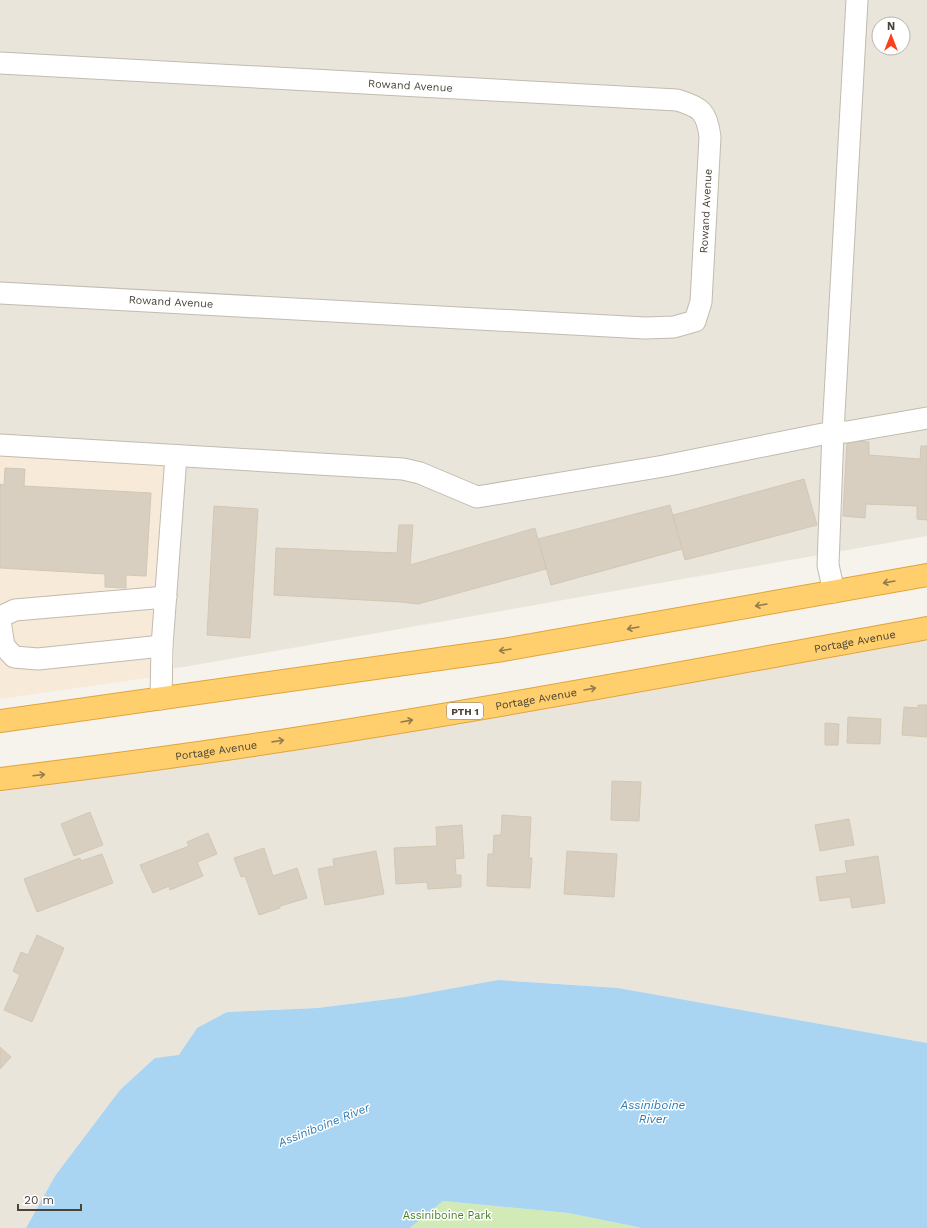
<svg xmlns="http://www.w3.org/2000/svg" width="927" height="1228" font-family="'Work Sans',sans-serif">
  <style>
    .residential { fill: #eae5da; fill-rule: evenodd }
    .commercial { fill: #f7ead8 }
    .green { fill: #d2eab5 }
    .water { fill: #a9d4f2 }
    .building { fill: #d8cfc1; stroke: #d3c7b4 }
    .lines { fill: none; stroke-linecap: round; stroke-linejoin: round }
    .minor-casing { stroke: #c2bbae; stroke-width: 23 }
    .highway-casing { stroke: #e0a43c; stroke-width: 24 }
    .minor { stroke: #fff; stroke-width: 21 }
    .highway { stroke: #ffcf6e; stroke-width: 22 }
    .oneway { stroke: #937c4e }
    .labels { text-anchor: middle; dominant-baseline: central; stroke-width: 3; stroke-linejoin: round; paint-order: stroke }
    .shield { fill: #fff; stroke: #817c74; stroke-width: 1 }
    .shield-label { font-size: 10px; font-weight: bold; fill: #4b4439 }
    .street-label { font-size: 11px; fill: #4b4439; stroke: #fff }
    .park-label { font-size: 11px; fill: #4a7f2a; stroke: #fff }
    .water-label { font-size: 12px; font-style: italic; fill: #2e7ab2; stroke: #fff }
  </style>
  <rect width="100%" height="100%" fill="#f6f3ec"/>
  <g class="residential">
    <path d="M0 0H927V536L184 667 174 668 176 456 0 445ZM879 24H903V48H879Z"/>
    <path d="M927 628V1043L618 988 498 980 405 997 317 1008 227 1012 197 1028 179 1056 155 1058 55 1176 26 1228H0V779Z"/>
  </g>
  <path class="commercial" d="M0 446 175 456 160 676 0 699Z"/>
  <path class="green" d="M443 1201 568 1213 642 1228H410Z"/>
  <path class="water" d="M498 980 618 988 927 1043V1228H642L568 1213 443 1201 410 1228H26L55 1176 120 1090 155 1058 179 1055 197 1028 227 1012 317 1008 405 997Z"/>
  <g class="building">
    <path d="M847 440 869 442V455L920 459 921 446H927V520L917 519V506L866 504 865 518 843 516Z"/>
    <path d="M5 468 25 469 24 486 151 493 146 576 126 575V588L105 587V574L0 568V484L4 485Z"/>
    <path d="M804 479 817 525 685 560 673 515Z"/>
    <path d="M670 505 682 549 551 585 538 539Z"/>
    <path d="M214 506 258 509 250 638 207 635Z"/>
    <path d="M399 525H413L410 565 535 528 546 569 418 604 401 602 274 595 276 548 397 553Z"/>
    <path d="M918 705H927V737L902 735 904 707 918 708Z"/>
    <path d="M848 717 881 719 880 744 847 743Z"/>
    <path d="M825 723 839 724 838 745H825Z"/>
    <path d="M612 781 641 782 639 821 611 820Z"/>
    <path d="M90 812 103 845 74 856 61 824Z"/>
    <path d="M502 815 531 817 529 858H532L530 888 487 886 488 854H493L494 835H501Z"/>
    <path d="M849 819 854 845 820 851 815 825Z"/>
    <path d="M462 825 464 858 455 859 456 875H461V887L428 889 427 882 396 884 394 848 437 846 436 827Z"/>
    <path d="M208 833 217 854 197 862 203 876 170 890 169 886 153 893 140 865 189 846 187 842Z"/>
    <path d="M264 848 273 876 297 868 307 898 280 906V908L259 915 245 876 241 877 234 858Z"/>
    <path d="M376 851 384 894 325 905 318 869 334 866 333 859Z"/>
    <path d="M567 851 617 854 614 897 564 894Z"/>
    <path d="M102 854 113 883 37 912 24 879 80 858 81 861Z"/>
    <path d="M878 856 885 903 852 908 850 897 820 901 816 877 847 873 845 861Z"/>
    <path d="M37 935 64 948 32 1022 4 1010 20 975 13 971 21 952 28 955Z"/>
    <path d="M0 1047 11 1057 0 1069Z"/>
  </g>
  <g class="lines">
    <defs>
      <g id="minor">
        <path id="s1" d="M0 63 677 100C701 107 707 112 710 137L701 302 695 321 674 327 645 328 0 293"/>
        <path d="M0 445 403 469 420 473 477 497 664 466 833 432H847L927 418"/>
        <path d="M834 592 828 565 833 432 857 0"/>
        <path d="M0 617 15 610 166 597"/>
        <path d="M0 621 4 646 14 657 38 659 162 646 161 699"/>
        <path d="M162 646 176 456"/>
      </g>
      <g id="highway">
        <path d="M0 721 503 650 927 575"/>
        <path id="s2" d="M0 779C123 764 247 747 369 727 556 697 741 662 927 628"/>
      </g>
    </defs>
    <use href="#minor" class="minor-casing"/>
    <use href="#highway" class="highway-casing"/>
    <use href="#minor" class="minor"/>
    <use href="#highway" class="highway"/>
  </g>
  <defs><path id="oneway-shaft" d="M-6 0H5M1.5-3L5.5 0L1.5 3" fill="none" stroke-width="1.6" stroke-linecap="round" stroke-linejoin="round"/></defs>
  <g class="oneway">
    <use href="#oneway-shaft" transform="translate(889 582) rotate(170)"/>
    <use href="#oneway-shaft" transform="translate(761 605) rotate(170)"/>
    <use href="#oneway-shaft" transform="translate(633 628) rotate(170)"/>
    <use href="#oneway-shaft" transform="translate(505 650) rotate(171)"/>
    <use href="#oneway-shaft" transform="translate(590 689) rotate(-10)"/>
    <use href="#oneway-shaft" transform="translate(407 721) rotate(-10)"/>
    <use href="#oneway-shaft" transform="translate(278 741) rotate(-8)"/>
    <use href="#oneway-shaft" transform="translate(39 775) rotate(-7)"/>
  </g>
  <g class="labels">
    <rect class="shield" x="447" y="703" width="36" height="16" rx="3"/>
    <g class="shield-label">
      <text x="465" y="711">PTH 1</text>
    </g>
    <g class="street-label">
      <text stroke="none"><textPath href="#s1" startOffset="411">Rowand Avenue</textPath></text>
      <text transform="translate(706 211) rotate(-87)">Rowand Avenue</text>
      <text transform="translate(171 302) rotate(3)">Rowand Avenue</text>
      <text stroke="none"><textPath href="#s2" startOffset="866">Portage Avenue</textPath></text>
      <text stroke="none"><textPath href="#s2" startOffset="542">Portage Avenue</textPath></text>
      <text stroke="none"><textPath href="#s2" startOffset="218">Portage Avenue</textPath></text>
    </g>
    <g class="park-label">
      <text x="447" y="1215">Assiniboine Park</text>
    </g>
    <g class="water-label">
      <text x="653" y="1105">Assiniboine<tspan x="653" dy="14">River</tspan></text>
      <text transform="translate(324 1125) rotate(-22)">Assiniboine River</text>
    </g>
  </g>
  <g transform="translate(891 36)"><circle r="19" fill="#ffffff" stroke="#b7b4b0"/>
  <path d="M0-3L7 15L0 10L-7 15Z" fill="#fc3f1d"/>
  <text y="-6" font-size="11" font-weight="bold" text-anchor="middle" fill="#4b4439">N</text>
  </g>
  <path d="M18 1204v6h63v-6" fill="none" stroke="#4b4439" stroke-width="2"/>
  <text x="24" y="1204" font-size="12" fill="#4b4439" stroke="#ffffff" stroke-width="3" paint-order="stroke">20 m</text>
</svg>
